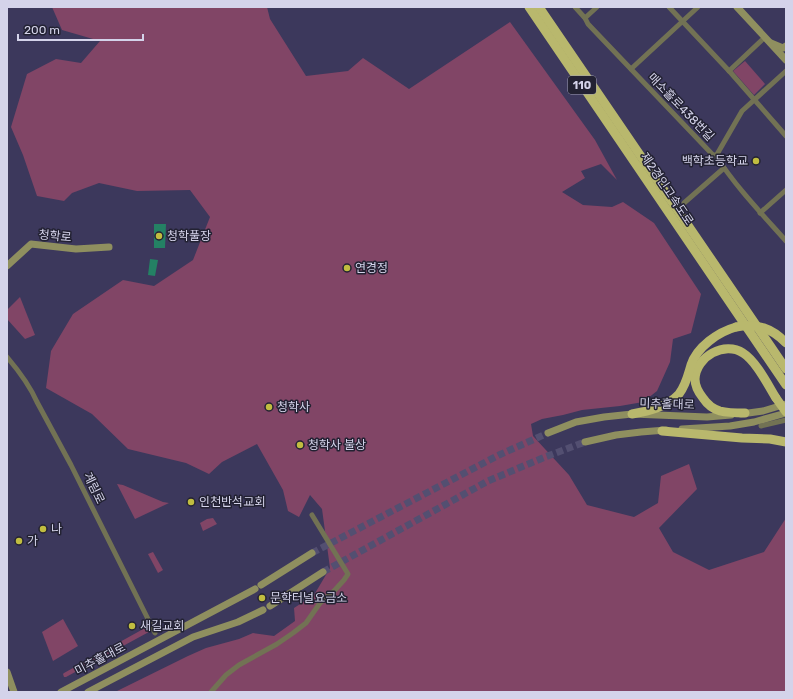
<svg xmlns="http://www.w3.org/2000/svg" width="793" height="699" font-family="Rubik,'Noto Sans KR',sans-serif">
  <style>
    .green { fill: #814566 }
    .water { fill: #248164 }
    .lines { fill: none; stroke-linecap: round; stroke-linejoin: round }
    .secondary-tunnel { stroke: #534f71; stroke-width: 7; stroke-dasharray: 7 3.5; stroke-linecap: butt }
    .street { stroke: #727254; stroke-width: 5 }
    .secondary { stroke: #8f8f5f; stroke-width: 7 }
    .highway { stroke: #b9b86d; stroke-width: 9 }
    .highway-bridge { stroke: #b9b86d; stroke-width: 9 }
    .poi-dot { fill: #c1bd40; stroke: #232233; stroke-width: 1.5 }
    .labels { text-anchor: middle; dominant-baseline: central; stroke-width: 3; stroke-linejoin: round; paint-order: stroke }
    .shield { fill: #232233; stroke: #9f9eb3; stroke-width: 1 }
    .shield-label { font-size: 11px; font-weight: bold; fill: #d4d3ea }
    .street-label { font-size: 12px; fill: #d4d3ea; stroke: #232233 }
    .poi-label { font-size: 12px; fill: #d4d3ea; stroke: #232233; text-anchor: start }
  </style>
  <rect width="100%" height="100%" fill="#3c385c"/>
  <g class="green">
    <path d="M52 7H267L270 19 306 76 348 71 363 58 409 89 510 22 595 140 617 180 601 164 581 171 585 178 562 192 583 205 612 207 623 202 654 223 701 294 691 333 673 339 670 362 657 391 643 402 620 406 582 410 563 415 542 419 531 424 533 436 569 475 587 505 634 517 658 503 661 476 689 464 697 489 659 528 673 552 709 570 764 552 786 518V692H115L188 656 206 648 239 639 253 633 274 636 295 621 294 608 314 595 330 568 322 509 310 495 299 517 288 511 283 490 257 444 222 462 209 474 186 463 128 449 92 414 46 388 51 351 73 314 123 280 154 286 193 260 210 217 190 190 137 191 99 183 72 193 64 201 37 196 23 155 11 127 27 74 56 59 81 63 100 41 62 30Z"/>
    <path d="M745 61 765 84 754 95 733 71Z"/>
    <path d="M20 297 35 335 25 339 7 319V310Z"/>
    <path d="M117 484 123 485 163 502 169 503 135 519Z"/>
    <path d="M213 518 217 524 203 531 200 523 207 519Z"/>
    <path d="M153 552 163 570 158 573 148 554Z"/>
    <path d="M63 619 78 646 53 661 42 632Z"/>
    <path d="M145 628H147L149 632 147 633 66 677H64L63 674 64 673Z"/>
  </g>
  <g class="water">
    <path d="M154 224H166L165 248H154Z"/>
    <path d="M150 259 158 260 155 276 148 275Z"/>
  </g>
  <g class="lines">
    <g class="secondary-tunnel">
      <path d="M312 553 499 455 548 433"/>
      <path d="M323 572 488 481 545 457 585 442"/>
    </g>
    <g class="street">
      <path d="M575 7 585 18 588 24 712 154 716 156"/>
      <path d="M669 7 731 73 786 136"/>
      <path d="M585 18 597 7"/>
      <path d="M631 69 698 7"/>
      <path d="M729 71 765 37"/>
      <path d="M786 71 742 111 716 156C736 187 762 214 786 241"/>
      <path d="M684 203 724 168"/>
      <path d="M760 213 786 190"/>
      <path d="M7 357C18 370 30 386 37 402L71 465 155 633"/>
      <path d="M761 426 786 420"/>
      <path d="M211 692 226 675 239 665 277 644 293 633 306 623 320 603 334 591 344 580 348 574 312 515"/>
    </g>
    <g class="secondary">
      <path d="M737 7 786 60"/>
      <path d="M771 43 783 48 786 46"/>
      <path d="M7 266 31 244 76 249 109 247"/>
      <path d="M741 414 763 411 786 404"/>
      <path d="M682 429 730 426 754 422 786 413"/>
      <path d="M548 433 576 422 604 417 632 414 707 417 731 415"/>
      <path d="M585 442 616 435 641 432 666 430"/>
      <path d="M261 585 312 553"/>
      <path d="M270 606 323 572"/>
      <path d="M7 672 14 692"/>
      <path d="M61 692 255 589"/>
      <path d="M88 692 193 637 238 622 263 610"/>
    </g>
    <g class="highway">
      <path d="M529 7 786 385"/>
      <path d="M539 7 786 369"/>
      <path d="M745 413C737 413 728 413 720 411 713 409 707 404 703 398 699 393 695 386 695 379 696 356 725 341 743 353 756 361 768 385 776 398"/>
      <path d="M632 414C649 411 667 407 679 394 686 385 688 375 691 365 697 347 718 332 736 327"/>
      <path d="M662 431 742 438 770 439 786 442"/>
    </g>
    <g class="highway-bridge">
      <path d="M736 327C757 323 772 328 786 343"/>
      <path d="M776 398 786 412"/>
    </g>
  </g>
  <g class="poi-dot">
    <circle cx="756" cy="161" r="4"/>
    <circle cx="159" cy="236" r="4"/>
    <circle cx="347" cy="268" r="4"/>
    <circle cx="269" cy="407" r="4"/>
    <circle cx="300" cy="445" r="4"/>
    <circle cx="191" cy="502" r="4"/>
    <circle cx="43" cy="529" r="4"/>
    <circle cx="19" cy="541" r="4"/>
    <circle cx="262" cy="598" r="4"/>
    <circle cx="132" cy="626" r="4"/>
  </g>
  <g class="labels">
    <rect class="shield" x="568" y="76" width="28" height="18" rx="3"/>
    <g class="shield-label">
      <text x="582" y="85">110</text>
    </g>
    <g class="street-label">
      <text transform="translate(681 107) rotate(46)">매소홀로438번길</text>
      <text transform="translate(667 189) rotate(56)">제2경인고속도로</text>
      <text transform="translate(55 236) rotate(5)">청학로</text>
      <text transform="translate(667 404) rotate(2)">미추홀대로</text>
      <text transform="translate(94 488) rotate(64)">계림로</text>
      <text transform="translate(100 659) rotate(-28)">미추홀대로</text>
    </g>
    <g class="poi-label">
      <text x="748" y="161" text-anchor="end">백학초등학교</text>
      <text x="167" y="236">청학풀장</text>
      <text x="355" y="268">연경정</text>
      <text x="277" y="407">청학사</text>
      <text x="308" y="445">청학사 불상</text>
      <text x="199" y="502">인천반석교회</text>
      <text x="51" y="529">나</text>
      <text x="27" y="541">가</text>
      <text x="270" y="598">문학터널요금소</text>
      <text x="140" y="626">새길교회</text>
    </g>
  </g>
  <rect width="793" height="699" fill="none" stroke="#d4d3ea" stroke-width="16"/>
  <path d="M18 34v6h125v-6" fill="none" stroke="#d4d3ea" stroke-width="2"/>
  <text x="24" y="34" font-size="12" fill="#d4d3ea" stroke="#232233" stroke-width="3" paint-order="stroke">200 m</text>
</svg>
